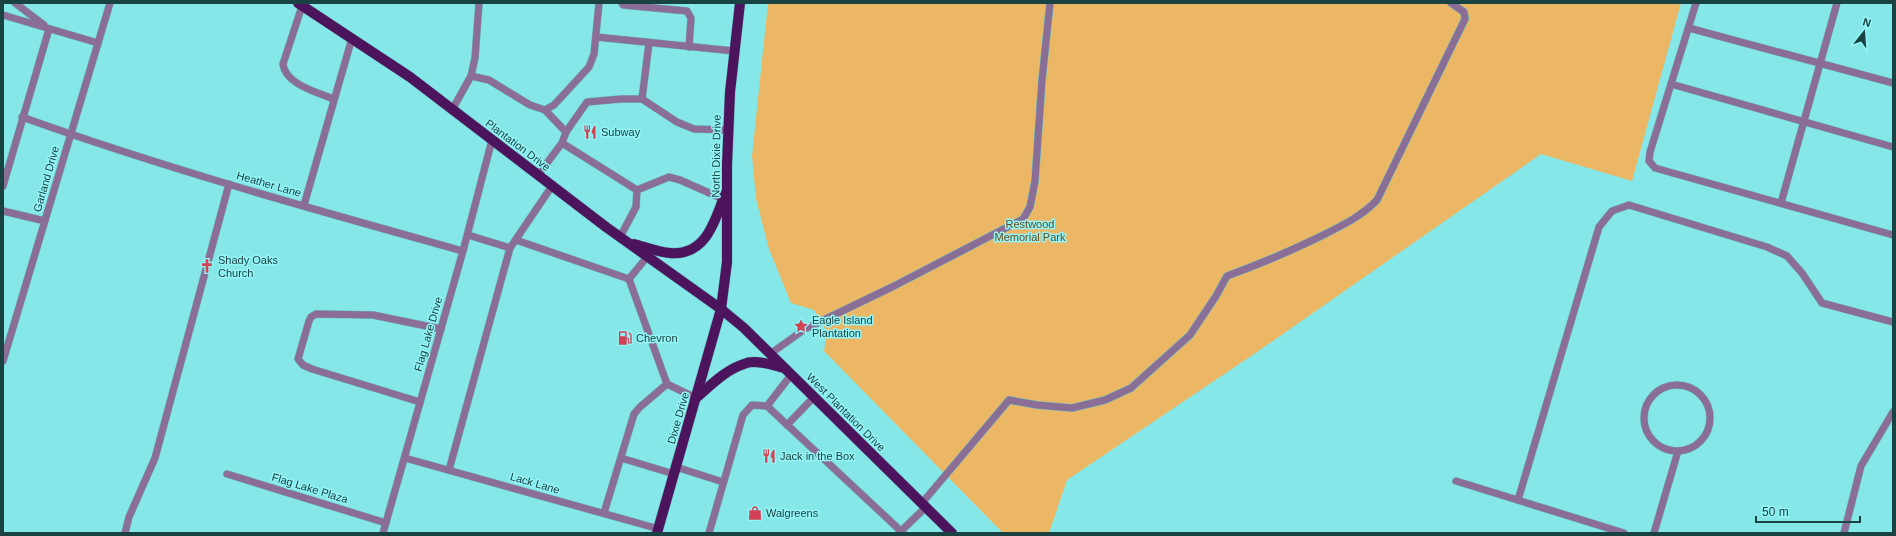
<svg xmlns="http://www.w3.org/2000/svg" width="1896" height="536" font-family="Helvetica,sans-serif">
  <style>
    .green { fill: #ecb765 }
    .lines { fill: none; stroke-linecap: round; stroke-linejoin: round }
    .minor-casing { stroke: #6ec3c4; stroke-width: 8 }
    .major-casing { stroke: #6ec3c4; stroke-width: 11 }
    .minor { stroke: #8b6e95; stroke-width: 7 }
    .major { stroke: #4d145e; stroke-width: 10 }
    .labels { text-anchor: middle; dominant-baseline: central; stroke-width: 3; stroke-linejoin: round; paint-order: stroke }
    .poi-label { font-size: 11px; fill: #194343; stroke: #94f4f6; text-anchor: start }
    .street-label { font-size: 11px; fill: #194343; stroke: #94f4f6 }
    .park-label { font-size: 11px; fill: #664a1b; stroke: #94f4f6 }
  </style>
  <rect width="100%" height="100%" fill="#86e7e9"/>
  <path class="green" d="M768 3H1681L1632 181 1541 154 1257 352 1067 480 1049 533H1003L824 351 827 332 814 310 791 303 769 249 756 199 752 156Z"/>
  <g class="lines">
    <defs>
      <g id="minor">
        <path d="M15 3 44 25"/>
        <path d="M303 3 283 64C285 84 317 92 333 99"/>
        <path d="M622 3 623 5 687 11 691 18 689 47"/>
        <path d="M1696 3 1650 152 1649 161 1655 168 1893 235"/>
        <path d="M3 15 98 43"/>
        <path d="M1689 28 1893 83"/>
        <path d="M596 37 734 51"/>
        <path d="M471 76 489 80 530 105 545 110 554 105 589 67 594 54 599 3"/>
        <path d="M1671 84 1893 147"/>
        <path d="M642 99 649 43"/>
        <path d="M452 110 471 76 475 58 479 3"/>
        <path d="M545 110 566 132"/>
        <path d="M22 117C167 169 316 210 463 251"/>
        <path d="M562 143 566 132 587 102 621 99H642L677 122 694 129 728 130"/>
        <path d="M538 175 562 143 637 190 636 207 620 237"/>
        <path d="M3 186 49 29"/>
        <path d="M637 190 669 177 680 180 723 199"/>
        <path d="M1781 203 1837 3"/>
        <path d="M304 205 352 38"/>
        <path d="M3 211 45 221"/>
        <path d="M468 235 510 248"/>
        <path d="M516 240 629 279 647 257"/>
        <path d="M629 279 667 384 696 398"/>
        <path d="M770 354 805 329 894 286 1023 219 1030 207 1035 181 1042 80 1050 3"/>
        <path d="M3 361 110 3"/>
        <circle cx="1677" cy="418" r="33"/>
        <path d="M420 402 312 369 303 365 298 359 309 321 311 317 316 314 373 315 441 329"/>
        <path d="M767 406 791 375"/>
        <path d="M787 425 814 397"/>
        <path d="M405 458 659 529"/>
        <path d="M621 458 674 474"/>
        <path d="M676 467 723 482"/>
        <path d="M449 470 510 248 552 186"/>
        <path d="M227 474 386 523"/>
        <path d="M1456 481 1624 533"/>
        <path d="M1518 500 1599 227 1612 211 1629 205 1767 247 1787 256 1802 273 1822 303 1893 322"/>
        <path d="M922 503 1009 400 1037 405 1072 408 1105 400 1131 388 1190 335 1216 296 1227 276C1257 265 1286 253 1315 239 1337 228 1360 218 1377 200L1465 19 1464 12 1451 3"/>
        <path d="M604 513 634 414 640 407 667 384"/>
        <path d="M125 533 129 517 155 458 229 184"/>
        <path d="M383 533 463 251 492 140"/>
        <path d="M709 533 743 415 752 405 767 406 903 533"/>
        <path d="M899 533 926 507"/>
        <path d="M1654 533 1678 451"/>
        <path d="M1844 533 1861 466 1893 412"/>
      </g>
      <g id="major">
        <path d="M298 3 410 77 606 227 721 309 744 328 952 533"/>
        <path d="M634 244C645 247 658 252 670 253 706 256 715 221 725 194"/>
        <path d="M696 398C710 386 725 370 744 364 755 359 772 365 784 368"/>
        <path d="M657 533 721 309 727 262V165L730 92 740 3"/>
      </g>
    </defs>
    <use href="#minor" class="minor-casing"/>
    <use href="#major" class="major-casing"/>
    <use href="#minor" class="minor"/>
    <use href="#major" class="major"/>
  </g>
  <defs>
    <symbol id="restaurant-bare" viewBox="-9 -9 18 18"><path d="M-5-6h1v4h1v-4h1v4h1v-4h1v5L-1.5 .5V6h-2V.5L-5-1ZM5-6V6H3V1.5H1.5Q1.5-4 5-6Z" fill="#d24255" stroke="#94f4f6" stroke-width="2.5" paint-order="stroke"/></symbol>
    <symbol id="church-bare" viewBox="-9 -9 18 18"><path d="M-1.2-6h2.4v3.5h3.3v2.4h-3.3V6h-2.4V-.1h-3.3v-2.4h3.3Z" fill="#d24255" stroke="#94f4f6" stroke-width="2.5" paint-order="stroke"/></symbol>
    <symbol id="sight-bare" viewBox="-9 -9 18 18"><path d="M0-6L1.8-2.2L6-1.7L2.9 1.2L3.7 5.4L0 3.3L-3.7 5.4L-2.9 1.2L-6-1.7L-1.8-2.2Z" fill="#d24255" stroke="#94f4f6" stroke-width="2.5" paint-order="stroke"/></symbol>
    <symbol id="fuel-bare" viewBox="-9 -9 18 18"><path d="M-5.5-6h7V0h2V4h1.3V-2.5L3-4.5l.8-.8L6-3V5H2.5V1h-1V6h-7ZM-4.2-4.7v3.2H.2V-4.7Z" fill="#d24255" stroke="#94f4f6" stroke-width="2.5" paint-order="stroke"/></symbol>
    <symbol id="shop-bare" viewBox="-9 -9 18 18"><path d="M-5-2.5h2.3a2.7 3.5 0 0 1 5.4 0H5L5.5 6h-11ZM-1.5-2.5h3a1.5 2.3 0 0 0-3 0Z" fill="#d24255" stroke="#94f4f6" stroke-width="2.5" paint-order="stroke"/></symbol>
  </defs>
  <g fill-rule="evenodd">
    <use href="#restaurant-bare" x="580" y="122" width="20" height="20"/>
    <use href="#church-bare" x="197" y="256" width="20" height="20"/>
    <use href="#sight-bare" x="791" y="316" width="20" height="20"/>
    <use href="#fuel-bare" x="615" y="328" width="20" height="20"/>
    <use href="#restaurant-bare" x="759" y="446" width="20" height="20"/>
    <use href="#shop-bare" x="745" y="503" width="20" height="20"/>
  </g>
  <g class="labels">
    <g class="poi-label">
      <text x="601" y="132">Subway</text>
      <text x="218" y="260">Shady Oaks<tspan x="218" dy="13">Church</tspan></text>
      <text x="812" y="320">Eagle Island<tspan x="812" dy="13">Plantation</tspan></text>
      <text x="636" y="338">Chevron</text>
      <text x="780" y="456">Jack in the Box</text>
      <text x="766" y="513">Walgreens</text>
    </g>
    <g class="street-label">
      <text transform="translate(518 145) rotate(37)">Plantation Drive</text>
      <text transform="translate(716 156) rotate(-89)">North Dixie Drive</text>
      <text transform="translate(46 179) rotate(-74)">Garland Drive</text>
      <text transform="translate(269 184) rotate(16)">Heather Lane</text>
      <text transform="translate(428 334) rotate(-74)">Flag Lake Drive</text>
      <text transform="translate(846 412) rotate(45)">West Plantation Drive</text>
      <text transform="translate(678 418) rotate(-74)">Dixie Drive</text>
      <text transform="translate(535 483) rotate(16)">Lack Lane</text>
      <text transform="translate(310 488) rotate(17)">Flag Lake Plaza</text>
    </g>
    <g class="park-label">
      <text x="1030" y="224">Restwood<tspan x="1030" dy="13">Memorial Park</tspan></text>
    </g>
  </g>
  <rect width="1896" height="536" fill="none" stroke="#194343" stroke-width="8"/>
  <g transform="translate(1864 32) rotate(17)" stroke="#94f4f6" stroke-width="3" paint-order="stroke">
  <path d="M0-3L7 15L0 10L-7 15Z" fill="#194343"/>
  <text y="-6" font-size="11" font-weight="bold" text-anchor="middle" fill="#194343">N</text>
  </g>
  <path d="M1756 516v6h104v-6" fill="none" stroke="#194343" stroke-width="2"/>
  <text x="1762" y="516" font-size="12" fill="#194343" stroke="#94f4f6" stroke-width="3" paint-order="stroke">50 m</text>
</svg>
